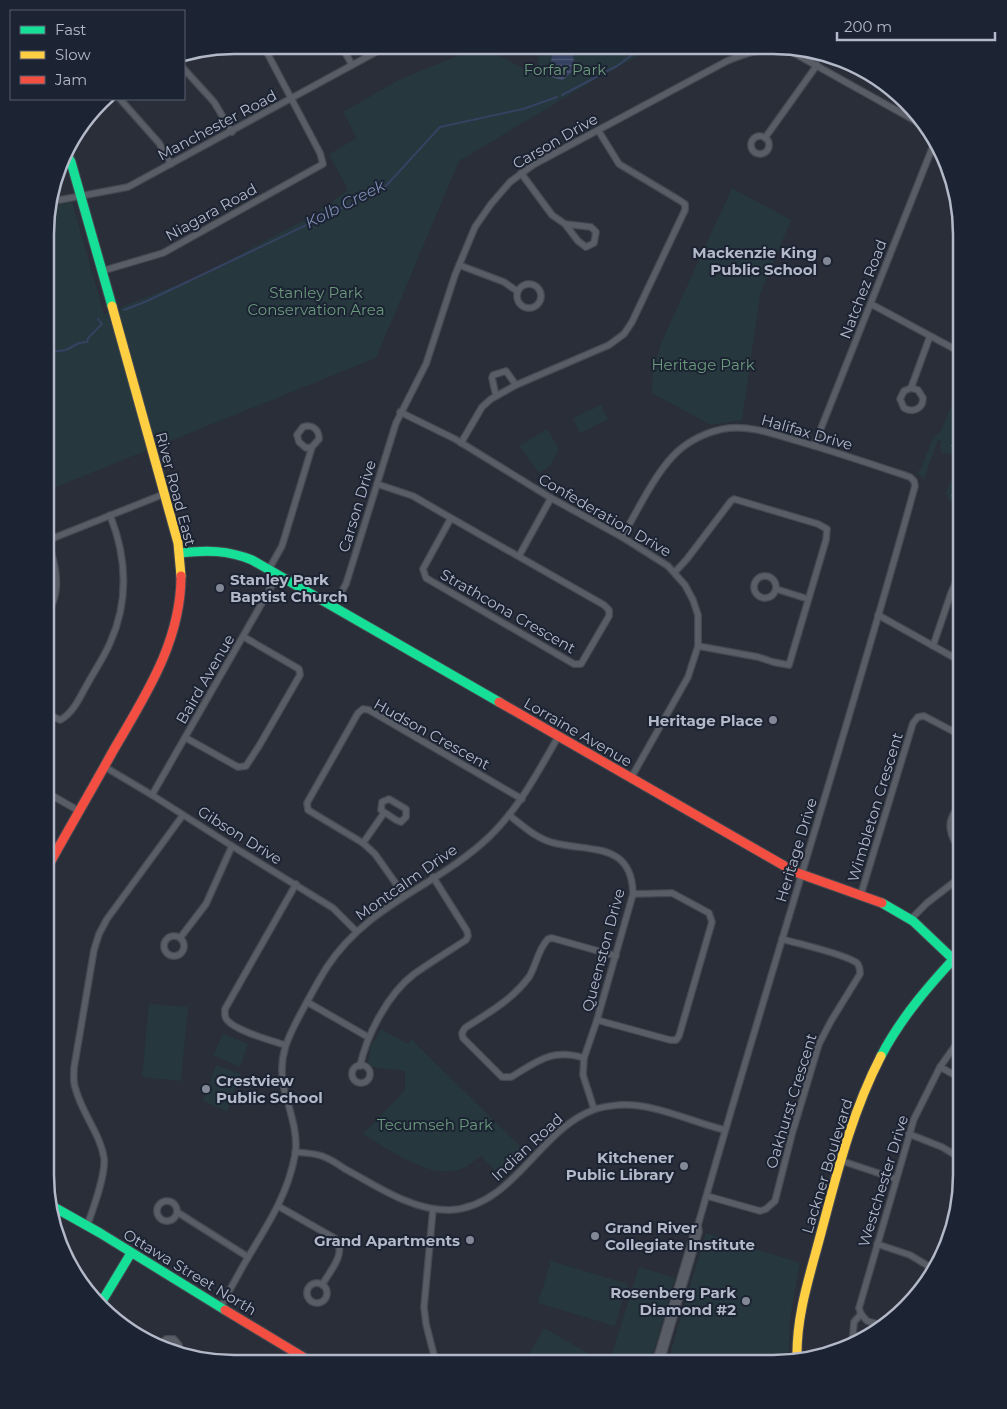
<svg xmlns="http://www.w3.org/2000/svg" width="1007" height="1409" font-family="Montserrat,sans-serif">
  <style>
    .forest { fill: url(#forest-firs) }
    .park { fill: #26373e }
    .water { fill: url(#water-rules) }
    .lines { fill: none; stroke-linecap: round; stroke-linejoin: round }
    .stream { stroke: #364261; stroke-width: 2 }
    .street-casing { stroke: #454951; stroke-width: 8 }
    .fast-casing { stroke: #454951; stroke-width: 11 }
    .slow-casing { stroke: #454951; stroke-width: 11 }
    .jam-casing { stroke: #454951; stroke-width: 11 }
    .street { stroke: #595d66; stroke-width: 5.5 }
    .fast { stroke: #16e098; stroke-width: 9 }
    .slow { stroke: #ffcf43; stroke-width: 9 }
    .jam { stroke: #f24e42; stroke-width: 9 }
    .poi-dot { fill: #838896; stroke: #1c2333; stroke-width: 2 }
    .labels { text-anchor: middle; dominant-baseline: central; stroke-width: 4; stroke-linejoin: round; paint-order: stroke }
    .park-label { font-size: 15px; fill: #6a9a7b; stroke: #1c2333 }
    .street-label { font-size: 15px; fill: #b3b9c9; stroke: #1c2333 }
    .poi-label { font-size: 15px; font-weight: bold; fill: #b3b9c9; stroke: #1c2333; text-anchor: end }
    .water-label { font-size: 16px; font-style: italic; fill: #7b8bb1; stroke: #1c2333 }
    .rim { fill: none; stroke: #b3b9c9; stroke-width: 2.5 }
  </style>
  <defs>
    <pattern id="forest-firs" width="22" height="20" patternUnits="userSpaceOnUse" patternTransform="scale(1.25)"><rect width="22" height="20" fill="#26373e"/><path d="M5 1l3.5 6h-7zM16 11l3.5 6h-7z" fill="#435259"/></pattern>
    <pattern id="water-rules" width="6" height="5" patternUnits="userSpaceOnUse" patternTransform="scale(1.25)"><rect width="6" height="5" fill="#364261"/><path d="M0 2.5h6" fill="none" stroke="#515b76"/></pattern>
  </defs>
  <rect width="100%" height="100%" fill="#292e38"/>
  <path class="forest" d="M962 392V506L950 501 946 493 951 481 954 477 959 455 942 453 940 444Z"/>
  <g class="park">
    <path d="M537 46H591V49L596 46H656L589 83 459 161 376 358 46 491 47 208 72 202 104 314 199 276 314 215 348 190 329 154 357 138 343 112 399 80 477 48 486 49 539 76Z"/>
    <path d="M732 188 791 220 760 295 742 420 711 425 652 393 653 373 661 343Z"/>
    <path d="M962 379V448L938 440 924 479 917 472 921 469 933 438 941 431Z"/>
    <path d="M601 405 608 419 580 433 573 418Z"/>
    <path d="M547 429 559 448 551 465 539 473 519 446Z"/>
    <path d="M149 1004 188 1007 181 1081 142 1077Z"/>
    <path d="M381 1029 408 1044 411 1039 527 1153 501 1177 481 1156C474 1160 468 1167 461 1169 432 1181 387 1148 363 1134L405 1090V1071L373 1067 368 1062 371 1046Z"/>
    <path d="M223 1034 248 1044 240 1067 213 1055Z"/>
    <path d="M216 1065 241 1074 227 1111 203 1101Z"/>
    <path d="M706 1233 800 1263 790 1319 788 1361 774 1364H667Z"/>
    <path d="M551 1261 628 1284 615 1326 538 1303Z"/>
    <path d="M639 1267 675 1278 650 1364H629L612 1354Z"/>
    <path d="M544 1328 607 1364 524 1363Z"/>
  </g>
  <path class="water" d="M547 46H554L556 49 561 47 570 51 577 46H582L583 48 582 51 573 56C576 68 572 74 562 80L551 77 550 73 552 53Z"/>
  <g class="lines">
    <g class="stream">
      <path d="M562 95 617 66 644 46"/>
      <path d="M124 310 145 302 384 188 440 127 523 109 557 97"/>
      <path d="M46 353 66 350 79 343 87 342 88 338 102 324 98 319"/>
    </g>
    <defs>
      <g id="street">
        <path d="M341 45 352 65"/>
        <path d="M184 69 214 102 232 132"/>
        <path d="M120 99 159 143 171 164"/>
        <circle cx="760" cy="145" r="9"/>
        <path d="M765 138 817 65"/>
        <path d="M521 173 552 215 565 224 578 241 586 247 594 243 596 232 591 227 565 224"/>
        <path d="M49 202 128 187 389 45"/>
        <path d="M459 265 504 282 517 291"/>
        <path d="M102 271 163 253 323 164 320 153 263 45"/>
        <circle cx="529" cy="296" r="12"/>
        <path d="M871 304 962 353"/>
        <path d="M911 388 918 390 923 398C923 409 913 413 904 408L900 399 904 391 911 388 930 336"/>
        <path d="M496 396 492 378 493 375 506 371 516 385"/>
        <path d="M400 412 455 439 551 498 622 537 668 566 685 585 693 600 698 615V646L688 677 631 778"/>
        <path d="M461 443 482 407 491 399 516 385 609 345 624 334 632 322 685 210V204L679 200 619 164 598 130"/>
        <path d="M814 446 935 141"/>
        <path d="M377 484 413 496 451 518 423 569 426 578 574 664H581L609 616V610L604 605 451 518"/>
        <path d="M622 537C637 512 653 477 673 456 687 441 709 430 730 428 752 426 773 434 794 440 833 451 871 464 910 477L914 481 915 486C847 734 768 978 698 1225L699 1232 660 1364"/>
        <path d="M46 541 164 494"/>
        <path d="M519 556 551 498"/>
        <path d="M269 569 282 546 312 447 319 439C319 429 312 424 303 427L297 435 299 442 306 448 312 447"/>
        <path d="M675 572 687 559 731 501 734 499 818 524 827 529 826 540 789 665 773 662 758 657 698 646"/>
        <circle cx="765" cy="587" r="11"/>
        <path d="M776 589 808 599"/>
        <path d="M333 607 346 584 396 423 426 364 455 275 475 227 491 204 510 182 533 165 727 61C752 51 765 47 792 52L921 124"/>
        <path d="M46 613C63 594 56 563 47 541"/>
        <path d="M878 615 962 662"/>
        <path d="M46 625V618"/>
        <path d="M933 646 951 593 962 569"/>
        <path d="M46 713 60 720C74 713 80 696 88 683 95 670 104 657 110 643 129 601 127 558 110 515"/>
        <path d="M186 738 238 767 246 766 259 746 300 675 299 669 244 637"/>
        <path d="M105 767 152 795 232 846 333 908 356 931"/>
        <path d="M46 792 79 811"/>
        <path d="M152 795 278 575"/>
        <path d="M389 799 406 809V817L401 822 396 820 381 810 382 802Z"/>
        <path d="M509 815C523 826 537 839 554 843 591 852 632 842 633 894L597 1020 584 1058 583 1075 594 1109"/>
        <path d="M363 843 384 813"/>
        <path d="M962 854C950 836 943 821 962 804"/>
        <path d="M861 894 913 723 918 717 924 716 962 736"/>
        <path d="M404 895 375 854 363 843 308 810 307 803 358 713 363 709 369 710 522 799"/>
        <path d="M911 919 927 903 962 876"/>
        <circle cx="174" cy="946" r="10"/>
        <path d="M180 938 206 904 232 846"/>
        <path d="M307 1002 368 1037"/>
        <path d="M597 1020 670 1040H676L679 1036 712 922 709 913 672 893 633 894"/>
        <path d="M285 1045C270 1040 236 1031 227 1020 224 1017 225 1013 225 1009L296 884"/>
        <path d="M584 1058C551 1048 538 1061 511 1077H502L463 1038 462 1033 465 1028C488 1013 512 1000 529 977 536 966 538 949 548 939L552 938 616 956"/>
        <circle cx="361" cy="1074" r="9"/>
        <path d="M360 1066C367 1034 388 994 414 974 431 962 449 951 466 940L468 936 467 931 433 877"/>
        <path d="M940 1067 962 1079"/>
        <path d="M909 1134 942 1147 962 1159"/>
        <path d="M295 1152C304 1153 313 1153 322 1156 330 1159 338 1164 345 1169 377 1186 412 1211 450 1210 513 1207 538 1131 593 1110 600 1107 610 1106 619 1105 655 1103 691 1122 725 1130"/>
        <path d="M842 1161 896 1179"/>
        <path d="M707 1196 760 1211 766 1209 775 1201 792 1134 819 1044 831 1021 860 974C860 970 860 966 857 963 845 954 799 944 782 939"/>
        <circle cx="167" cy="1211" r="10"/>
        <path d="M278 1206 336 1239C347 1254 329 1272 322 1285"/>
        <path d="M433 1209 424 1307 426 1324 436 1363"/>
        <path d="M177 1212 248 1257"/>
        <path d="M87 1226C93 1209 106 1175 104 1158 100 1133 81 1112 75 1087 73 1081 74 1074 74 1068L94 950 99 934 107 919 183 815"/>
        <path d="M877 1244 910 1255 935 1270"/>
        <circle cx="317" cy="1293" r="10"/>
        <path d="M221 1307C230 1289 240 1271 250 1254 270 1221 288 1193 295 1155 299 1134 289 1109 284 1088 276 1053 292 1030 308 1000 314 989 320 978 327 967 370 902 437 887 490 836 519 808 538 772 558 737"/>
        <path d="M861 1314 859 1308 914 1119 940 1067 962 1036"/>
        <path d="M861 1314 867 1321 885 1326"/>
        <path d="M852 1346 854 1322 861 1314"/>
        <path d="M160 1349V1345L166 1339H174L179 1345 178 1354"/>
        <path d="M655 1364 695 1229 698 1225"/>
      </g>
      <g id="fast">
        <path d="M66 153 71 162 112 306"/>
        <path d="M180 553C206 550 228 550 252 560L499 702"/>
        <path d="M882 903 913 921 953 959"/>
        <path d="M881 1056C902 1016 931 983 962 950"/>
        <path d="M52 1206 100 1233 225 1310"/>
        <path d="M101 1303 131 1253"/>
      </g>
      <g id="slow">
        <path d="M112 306 178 543 181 576"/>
        <path d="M797 1359C796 1315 810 1275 821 1233 837 1173 852 1112 881 1056"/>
      </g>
      <g id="jam">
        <path d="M499 702 795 872 882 903"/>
        <path d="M46 870C68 830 91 791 113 751 145 696 181 642 181 576"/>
        <path d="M225 1310 313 1363"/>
      </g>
    </defs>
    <use href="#street" class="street-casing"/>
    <use href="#fast" class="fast-casing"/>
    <use href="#slow" class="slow-casing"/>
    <use href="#jam" class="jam-casing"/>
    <use href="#street" class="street"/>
    <use href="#fast" class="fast"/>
    <use href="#slow" class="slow"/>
    <use href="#jam" class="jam"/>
  </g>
  <g class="poi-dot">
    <circle cx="827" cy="261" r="5"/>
    <circle cx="220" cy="588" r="5"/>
    <circle cx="773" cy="720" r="5"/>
    <circle cx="206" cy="1089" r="5"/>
    <circle cx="684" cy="1166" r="5"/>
    <circle cx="595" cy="1236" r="5"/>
    <circle cx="470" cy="1240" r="5"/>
    <circle cx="746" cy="1301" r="5"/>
  </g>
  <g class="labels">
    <g class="park-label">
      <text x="565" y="69">Forfar Park</text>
      <text x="316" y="292">Stanley Park<tspan x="316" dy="17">Conservation Area</tspan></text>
      <text x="703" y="364">Heritage Park</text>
      <text x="435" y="1124">Tecumseh Park</text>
    </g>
    <g class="street-label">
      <text transform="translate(217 125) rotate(-28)">Manchester Road</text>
      <text transform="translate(555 141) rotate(-30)">Carson Drive</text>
      <text transform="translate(211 212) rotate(-29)">Niagara Road</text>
      <text transform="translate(863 289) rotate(-69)">Natchez Road</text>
      <text transform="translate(807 432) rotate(16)">Halifax Drive</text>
      <text transform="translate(176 489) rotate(75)">River Road East</text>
      <text transform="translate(357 506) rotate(-73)">Carson Drive</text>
      <text transform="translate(605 515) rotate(30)">Confederation Drive</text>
      <text transform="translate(508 611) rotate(30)">Strathcona Crescent</text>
      <text transform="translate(205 679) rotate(-60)">Baird Avenue</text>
      <text transform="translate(578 732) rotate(30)">Lorraine Avenue</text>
      <text transform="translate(432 734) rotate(29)">Hudson Crescent</text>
      <text transform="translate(875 807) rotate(-73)">Wimbleton Crescent</text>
      <text transform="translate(240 835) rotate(32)">Gibson Drive</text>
      <text transform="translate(796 850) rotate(-73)">Heritage Drive</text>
      <text transform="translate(406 882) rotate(-35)">Montcalm Drive</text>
      <text transform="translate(603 950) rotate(-75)">Queenston Drive</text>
      <text transform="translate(791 1101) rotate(-73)">Oakhurst Crescent</text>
      <text transform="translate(527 1147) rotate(-43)">Indian Road</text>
      <text transform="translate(827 1166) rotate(-73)">Lackner Boulevard</text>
      <text transform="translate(883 1181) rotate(-73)">Westchester Drive</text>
      <text transform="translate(190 1272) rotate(31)">Ottawa Street North</text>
    </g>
    <g class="poi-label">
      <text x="817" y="252">Mackenzie King<tspan x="817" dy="17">Public School</tspan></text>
      <text x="230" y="579" text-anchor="start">Stanley Park<tspan x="230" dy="17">Baptist Church</tspan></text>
      <text x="763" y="720">Heritage Place</text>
      <text x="216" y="1080" text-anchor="start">Crestview<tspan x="216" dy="17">Public School</tspan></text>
      <text x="674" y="1157">Kitchener<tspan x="674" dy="17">Public Library</tspan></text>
      <text x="605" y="1227" text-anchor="start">Grand River<tspan x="605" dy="17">Collegiate Institute</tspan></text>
      <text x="460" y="1240">Grand Apartments</text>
      <text x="736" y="1292">Rosenberg Park<tspan x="736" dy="17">Diamond #2</tspan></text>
    </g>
    <g class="water-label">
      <text transform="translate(345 204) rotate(-27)">Kolb Creek</text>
    </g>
  </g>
  <path d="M0 0H1007V1409H0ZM234 54H773A180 180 0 0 1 953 234V1175A180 180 0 0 1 773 1355H234A180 180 0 0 1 54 1175V234A180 180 0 0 1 234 54Z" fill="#1c2333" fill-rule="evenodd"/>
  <path class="rim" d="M234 54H773A180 180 0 0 1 953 234V1175A180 180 0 0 1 773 1355H234A180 180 0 0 1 54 1175V234A180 180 0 0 1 234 54Z"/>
  <rect x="10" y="10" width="175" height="90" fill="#1c2333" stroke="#585f6f"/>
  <rect x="20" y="26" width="25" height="8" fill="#16e098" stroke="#585f6f"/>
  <text x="55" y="35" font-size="15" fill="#b3b9c9">Fast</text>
  <rect x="20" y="51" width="25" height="8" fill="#ffcf43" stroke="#585f6f"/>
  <text x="55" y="60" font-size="15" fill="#b3b9c9">Slow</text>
  <rect x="20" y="76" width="25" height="8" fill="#f24e42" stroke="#585f6f"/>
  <text x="55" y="85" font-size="15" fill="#b3b9c9">Jam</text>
  <path d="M837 32v8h158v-8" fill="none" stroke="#b3b9c9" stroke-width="2.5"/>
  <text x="844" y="32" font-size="15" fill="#b3b9c9" stroke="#1c2333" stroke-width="4" paint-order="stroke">200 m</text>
</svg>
